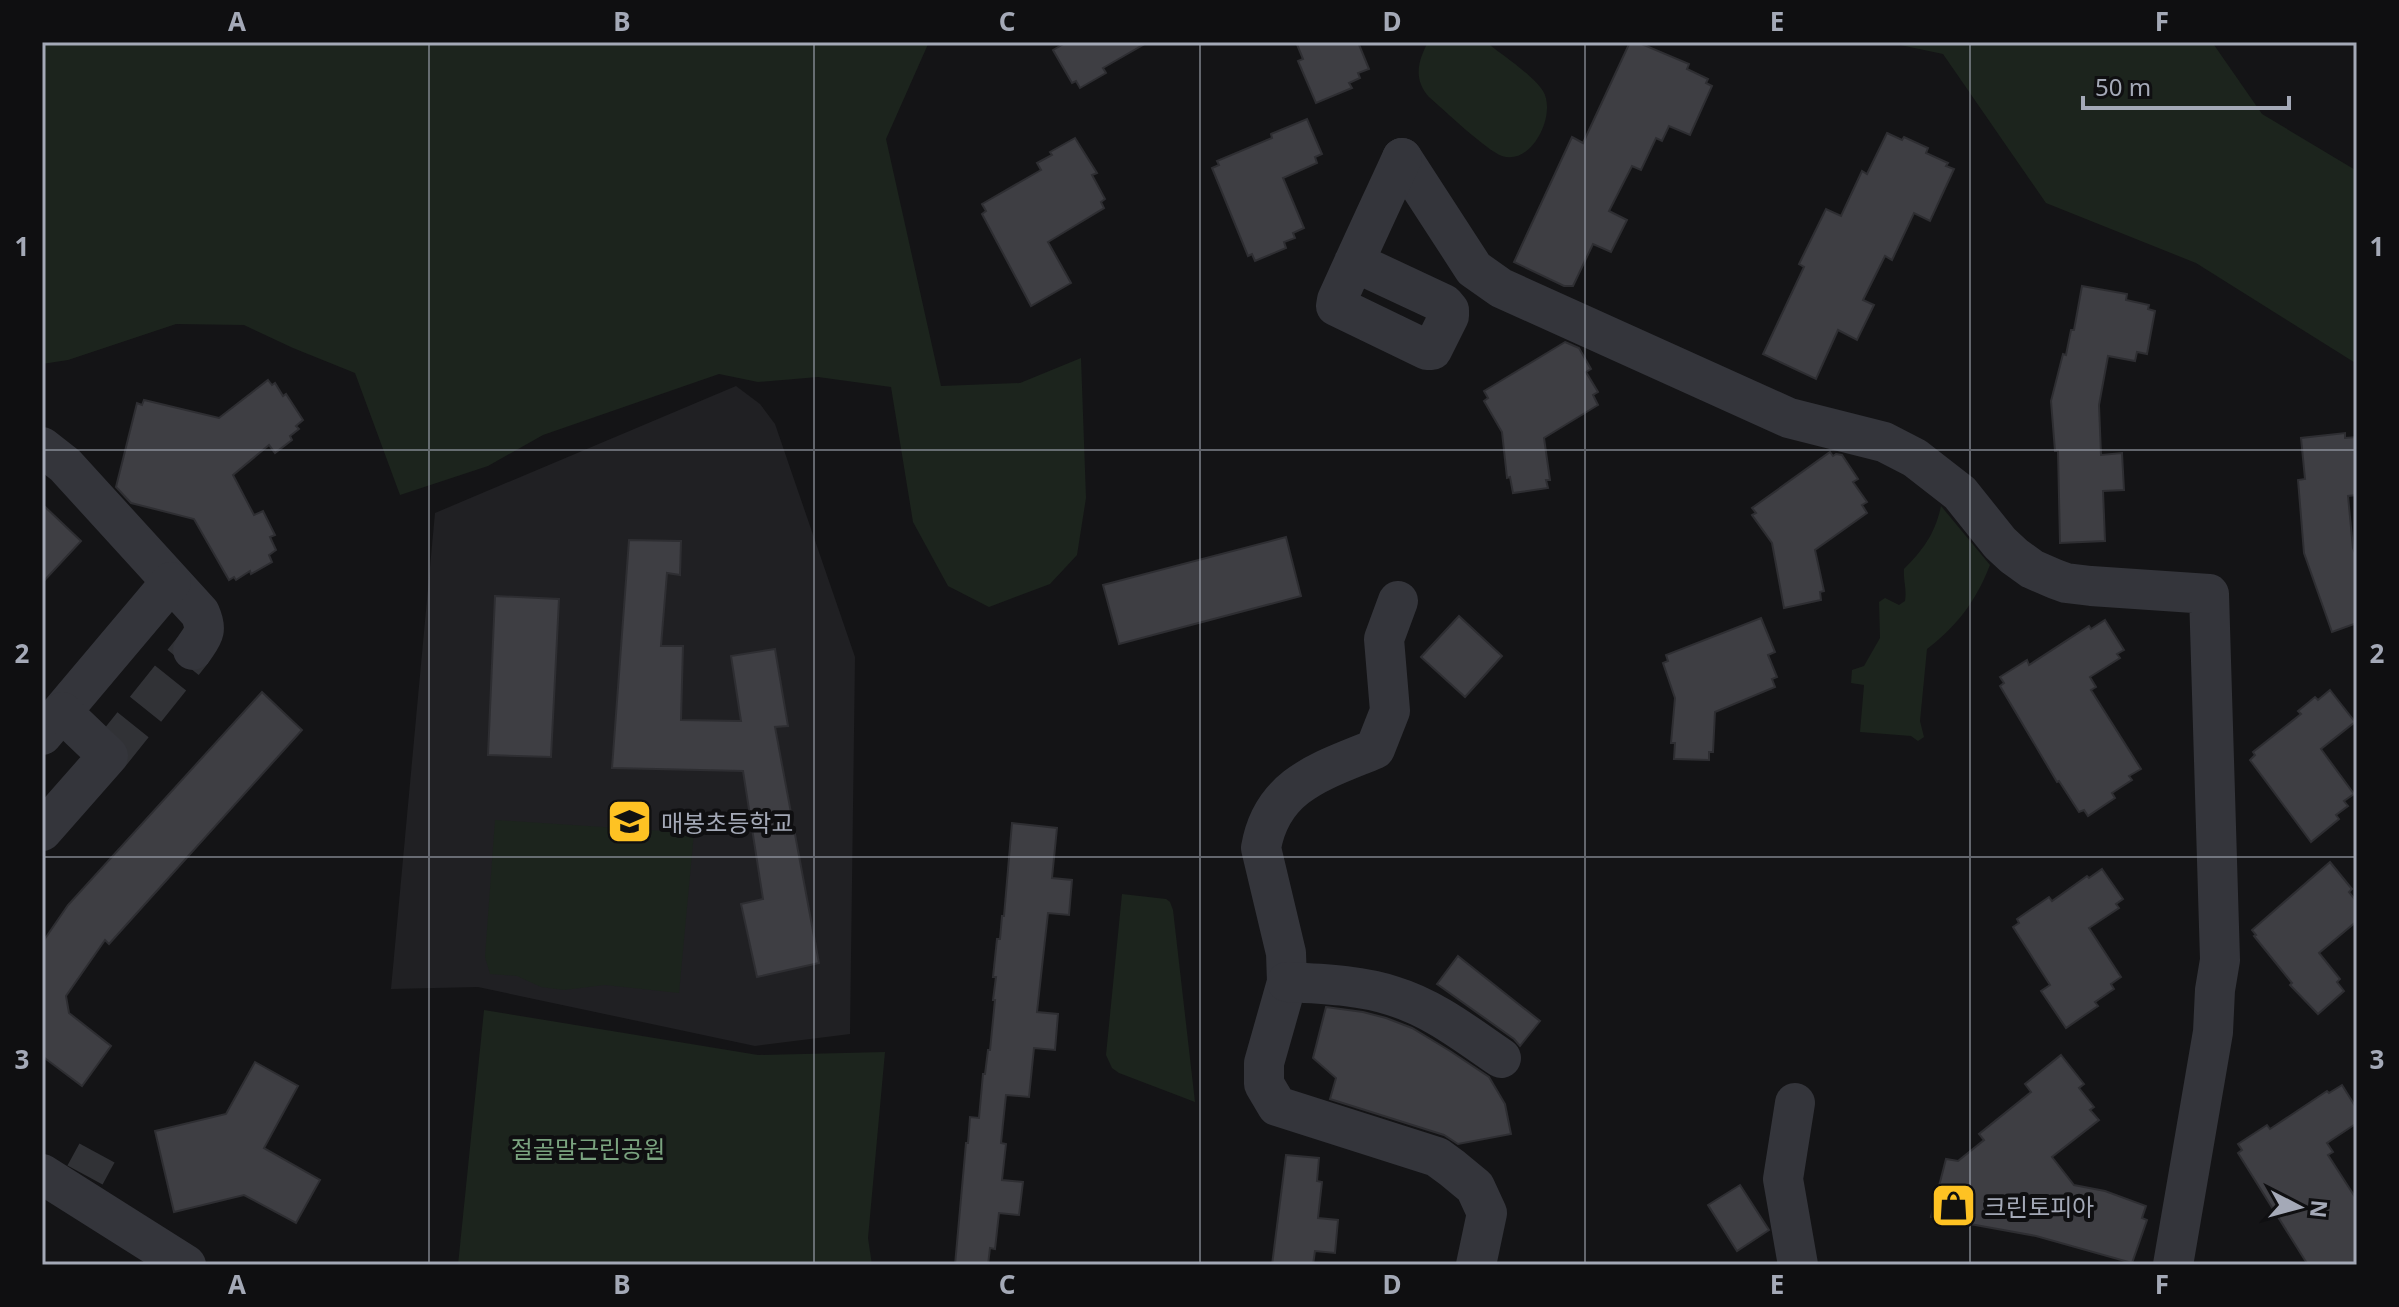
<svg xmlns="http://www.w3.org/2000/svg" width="2399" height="1307" font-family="'Noto Sans','Noto Sans KR',sans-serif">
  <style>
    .built { fill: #202023 }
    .green { fill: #1c241d }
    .building { fill: #3e3e43; stroke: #2e2e32; stroke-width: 2 }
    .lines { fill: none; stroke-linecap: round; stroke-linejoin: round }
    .minor-tunnel { stroke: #313236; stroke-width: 40; stroke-dasharray: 40 20; stroke-linecap: butt }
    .minor { stroke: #34353b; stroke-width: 40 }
    .grid { fill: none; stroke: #a4a9b7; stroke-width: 2; stroke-opacity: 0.55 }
    .labels { text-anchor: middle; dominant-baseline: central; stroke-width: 8; stroke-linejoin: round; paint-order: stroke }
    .poi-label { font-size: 24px; fill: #a4a9b7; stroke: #0f0f11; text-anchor: start }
    .park-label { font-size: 24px; fill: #7aa37f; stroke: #0f0f11 }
    .neatline { fill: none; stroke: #a4a9b7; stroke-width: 3 }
    .grid-label { font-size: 26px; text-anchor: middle; font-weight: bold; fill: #a4a9b7 }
  </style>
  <rect width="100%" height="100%" fill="#141416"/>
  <path class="built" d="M736 386 760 404 775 424 855 657 850 1034 755 1046 478 987 391 989 435 513Z"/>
  <g class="green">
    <path d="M42 42H929L886 139 941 386 1020 383 1081 358 1086 498 1077 555 1050 584 989 607 948 586 913 522 891 387 818 377 758 382 719 374 543 435 488 466 400 495 355 373 293 348 244 325 176 324 68 360 42 364Z"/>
    <path d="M1428 42H1486C1501 54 1534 76 1543 91 1557 114 1532 166 1502 156 1486 150 1444 110 1429 97 1413 79 1418 61 1428 42Z"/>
    <path d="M1886 42H2212L2262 114 2357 171V364L2196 263 2046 203 1943 54Z"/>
    <path d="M1941 506 1990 565C1976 601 1957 626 1927 649L1920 721 1924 737 1918 741 1911 736 1860 732 1864 685 1851 683 1852 670 1864 666 1880 638 1879 602 1885 598 1899 605 1905 601C1907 589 1903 580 1904 569 1923 550 1935 534 1941 506Z"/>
    <path d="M495 820 694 833 679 993 605 985 564 990 541 987 517 976 490 974 485 957Z"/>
    <path d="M1122 894 1166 899 1170 902 1173 910 1195 1102 1119 1073 1112 1068 1106 1055Z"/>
    <path d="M484 1010 758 1055 885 1052 868 1238 872 1265H458Z"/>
  </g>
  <g class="building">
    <path d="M1067 42H1148L1103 68 1106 73 1080 88 1076 81 1072 83 1053 50Z"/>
    <path d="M1296 42H1358L1369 69 1358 73 1360 78 1349 83 1352 88 1316 103 1298 61 1303 59Z"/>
    <path d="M1630 42H1637L1689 64 1687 69 1708 79 1706 83 1712 86 1690 135 1669 126 1662 141 1656 138 1641 170 1632 166 1609 211 1627 220 1611 252 1593 244 1573 286H1564L1514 262 1572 137 1583 143Z"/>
    <path d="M1307 119 1322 154 1315 157 1317 163 1283 178 1304 228 1293 233 1295 238 1284 242 1286 248 1255 261 1252 254 1248 256 1212 168 1219 165 1217 161 1272 138 1271 134Z"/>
    <path d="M1887 133 1902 140 1904 137 1928 148 1926 153 1948 163 1946 166 1954 169 1930 221 1914 213 1892 260 1885 256 1863 300 1874 305 1857 340 1838 330 1816 379 1763 354 1804 267 1799 264 1826 209 1841 216 1862 171 1867 174Z"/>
    <path d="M1075 138 1097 173 1092 175 1105 199 1101 202 1104 208 1048 242 1071 283 1031 306 982 214 986 211 982 204 1041 170 1037 163 1052 155 1050 152Z"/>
    <path d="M2082 286 2127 294 2126 300 2149 305 2148 309 2155 311 2147 354 2137 352 2135 361 2108 356 2099 405 2101 455 2122 453 2124 490 2103 491 2105 541 2060 543 2058 451H2055L2051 401 2063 354 2066 355 2071 330H2074Z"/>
    <path d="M1565 342 1579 348 1591 369 1586 372 1598 392 1593 395 1598 405 1544 438 1550 480H1546L1548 488 1513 493 1510 477 1507 478 1502 432 1484 401 1488 398 1484 391Z"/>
    <path d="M268 380 272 385 275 383 283 396 286 394 303 420 296 426 299 429 290 436 292 440 275 453 269 445 233 475 254 515 263 511 275 535 270 537 276 550 269 555 272 562 251 574 250 571 236 580 234 577 229 580 194 519 131 503 116 487 137 403 142 405 144 400 219 418Z"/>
    <path d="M2345 433V438L2357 437V495L2348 496 2353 548 2357 558V623L2332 632 2304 553 2298 480 2305 479 2301 438Z"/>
    <path d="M1830 452 1833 456 1836 454 1842 455 1858 479 1853 482 1867 502 1862 505 1867 513 1815 550 1824 591 1820 592 1821 600 1784 608 1772 543 1752 515 1756 513 1752 508Z"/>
    <path d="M42 504 81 541 42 583Z"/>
    <path d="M1286 537 1301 596 1119 644 1103 585Z"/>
    <path d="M629 540 681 541 680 575 667 573 661 646H683L681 720 741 721 731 656 775 649 788 726 775 727 819 963 757 977 741 904 763 899 743 771 612 768Z"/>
    <path d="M495 596 559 599 551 757 488 755Z"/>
    <path d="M1459 616 1502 656 1465 697 1421 657Z"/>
    <path d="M1761 618 1775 652 1768 655 1777 677 1772 679 1775 687 1715 712 1713 752H1709V760L1674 759 1675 743H1671L1675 698 1663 663 1668 661 1666 655Z"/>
    <path d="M2105 620 2124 650 2117 654 2120 658 2090 677 2096 687 2091 690 2141 769 2129 776 2132 780 2112 793 2115 798 2088 816 2084 810 2079 812 2059 781 2057 782 2000 686 2004 683 2000 677 2027 660 2029 665 2089 626 2091 629Z"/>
    <path d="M2330 690 2355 722 2321 749 2354 794 2344 801 2348 806 2336 815 2339 819 2311 842 2250 760 2255 755 2253 752 2301 714 2298 711 2315 697 2318 700Z"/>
    <path d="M262 692 302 730 109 944 105 940 66 996 69 1013 111 1046 82 1086 42 1056V943L68 905Z"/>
    <path d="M1012 823 1057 828 1052 878 1072 880 1069 915 1048 913 1037 1012 1058 1014 1055 1050 1034 1048 1029 1097 1006 1095 1001 1143 1006 1144 1002 1180 1023 1182 1019 1215 999 1213 995 1249 990 1248 988 1265H955L966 1143H968L970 1117 979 1118 983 1074H985L988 1050H990L995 1000H993L996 977H993L997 939H1000L1002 916H1004Z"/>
    <path d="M2330 862 2352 889 2349 892 2357 902V921L2319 953 2340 979 2337 982 2344 991 2318 1014 2290 985 2292 983 2254 936 2256 935 2252 930Z"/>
    <path d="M2102 869 2123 899 2116 904 2119 908 2089 928 2121 977 2111 984 2114 989 2095 1002 2098 1006 2066 1028 2041 991 2050 985 2013 927 2019 923 2017 919 2049 897 2052 901 2087 876 2089 878Z"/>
    <path d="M1458 956 1540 1021 1520 1046 1514 1039 1437 984Z"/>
    <path d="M1326 1007 1363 1012 1386 1018 1412 1028 1450 1051 1489 1077 1505 1104 1511 1134 1458 1144 1444 1135 1330 1099 1336 1078 1313 1058Z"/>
    <path d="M2061 1055 2084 1084 2079 1088 2094 1107 2090 1110 2099 1120 2052 1157 2074 1185 2105 1191 2146 1206 2142 1218 2147 1220 2132 1263 2036 1236 1931 1217 1946 1159 1958 1161 1984 1140 1979 1134 2031 1092 2025 1084Z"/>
    <path d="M255 1062 298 1086 264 1148 320 1180 296 1223 244 1195 174 1212 155 1131 226 1114Z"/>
    <path d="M2342 1085 2357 1109V1123L2327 1143 2333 1152 2328 1155 2357 1200V1265H2308L2238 1153 2242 1150 2238 1144 2267 1125 2270 1129 2327 1091 2329 1093Z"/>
    <path d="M1286 1155 1319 1158 1317 1181 1322 1182 1318 1218 1338 1220 1335 1253 1315 1251 1313 1265H1272Z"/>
    <path d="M1740 1185 1769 1230 1737 1251 1708 1205Z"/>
  </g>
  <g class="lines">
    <g class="minor-tunnel">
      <path d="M108 756 193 650"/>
      <path d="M85 1175 97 1153"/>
    </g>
    <g class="minor">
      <path d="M1402 158 1474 269 1501 288 1789 418 1884 442 1915 458 1960 493 2000 543 2014 556 2032 569 2055 579 2066 583 2091 586 2209 594 2220 960 2215 990 2213 1032 2173 1265"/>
      <path d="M1354 262 1444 304 1449 310V316L1432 350H1427L1336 306 1337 300C1358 253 1380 206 1402 158"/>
      <path d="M42 447 65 465 200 613C208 631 203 635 193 650"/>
      <path d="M1398 601 1384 639 1390 711 1375 749C1322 771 1272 784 1261 848L1286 953 1287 982 1264 1063V1084L1277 1106 1437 1157 1452 1168 1475 1187 1487 1213 1476 1265"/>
      <path d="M42 735 171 582"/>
      <path d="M42 831 108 756 62 712"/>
      <path d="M1287 982C1322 984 1359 985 1393 996 1433 1008 1467 1035 1501 1058"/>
      <path d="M1795 1103 1783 1179 1798 1265"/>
      <path d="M42 1174 186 1265"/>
    </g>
  </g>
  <path class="grid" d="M429 42V1265M814 42V1265M1200 42V1265M1585 42V1265M1970 42V1265M42 450H2357M42 857H2357"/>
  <defs>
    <symbol id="school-square" viewBox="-11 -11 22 22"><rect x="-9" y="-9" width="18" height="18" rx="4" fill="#fec223" stroke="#0f0f11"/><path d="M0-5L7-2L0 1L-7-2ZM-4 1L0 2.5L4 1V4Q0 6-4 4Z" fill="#111"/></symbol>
    <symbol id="shop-square" viewBox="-11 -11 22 22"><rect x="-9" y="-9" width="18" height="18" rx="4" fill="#fec223" stroke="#0f0f11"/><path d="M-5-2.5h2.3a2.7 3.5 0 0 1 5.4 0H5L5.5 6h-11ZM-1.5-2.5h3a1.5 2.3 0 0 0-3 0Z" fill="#111"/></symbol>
  </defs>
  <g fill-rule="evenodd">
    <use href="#school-square" x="604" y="796" width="51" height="51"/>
    <use href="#shop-square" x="1928" y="1180" width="51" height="51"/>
  </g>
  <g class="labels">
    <g class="poi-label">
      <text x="661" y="822">매봉초등학교</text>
      <text x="1984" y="1206">크린토피아</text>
    </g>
    <g class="park-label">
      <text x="588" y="1148">절골말근린공원</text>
    </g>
  </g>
  <rect width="2399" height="1307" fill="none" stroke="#0f0f11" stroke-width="88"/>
  <g transform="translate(2299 1207) rotate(96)" stroke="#0f0f11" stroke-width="6" paint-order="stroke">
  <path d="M0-6L14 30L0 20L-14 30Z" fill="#a4a9b7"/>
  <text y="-12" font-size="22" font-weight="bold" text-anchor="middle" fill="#a4a9b7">N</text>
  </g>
  <path d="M2083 96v12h206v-12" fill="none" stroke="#a4a9b7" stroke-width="4"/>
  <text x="2095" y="96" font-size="24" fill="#a4a9b7" stroke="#0f0f11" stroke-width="6" paint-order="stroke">50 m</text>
  <rect x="44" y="44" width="2311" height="1219" class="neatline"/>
  <g class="grid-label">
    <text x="237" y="31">A</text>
    <text x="622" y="31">B</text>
    <text x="1007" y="31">C</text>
    <text x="1392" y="31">D</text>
    <text x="1777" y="31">E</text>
    <text x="2162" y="31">F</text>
    <text x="22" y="256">1</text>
    <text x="2377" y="256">1</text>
    <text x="22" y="663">2</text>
    <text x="2377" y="663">2</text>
    <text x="22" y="1069">3</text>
    <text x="2377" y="1069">3</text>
    <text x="237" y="1294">A</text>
    <text x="622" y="1294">B</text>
    <text x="1007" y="1294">C</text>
    <text x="1392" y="1294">D</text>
    <text x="1777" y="1294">E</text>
    <text x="2162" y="1294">F</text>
  </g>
</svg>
